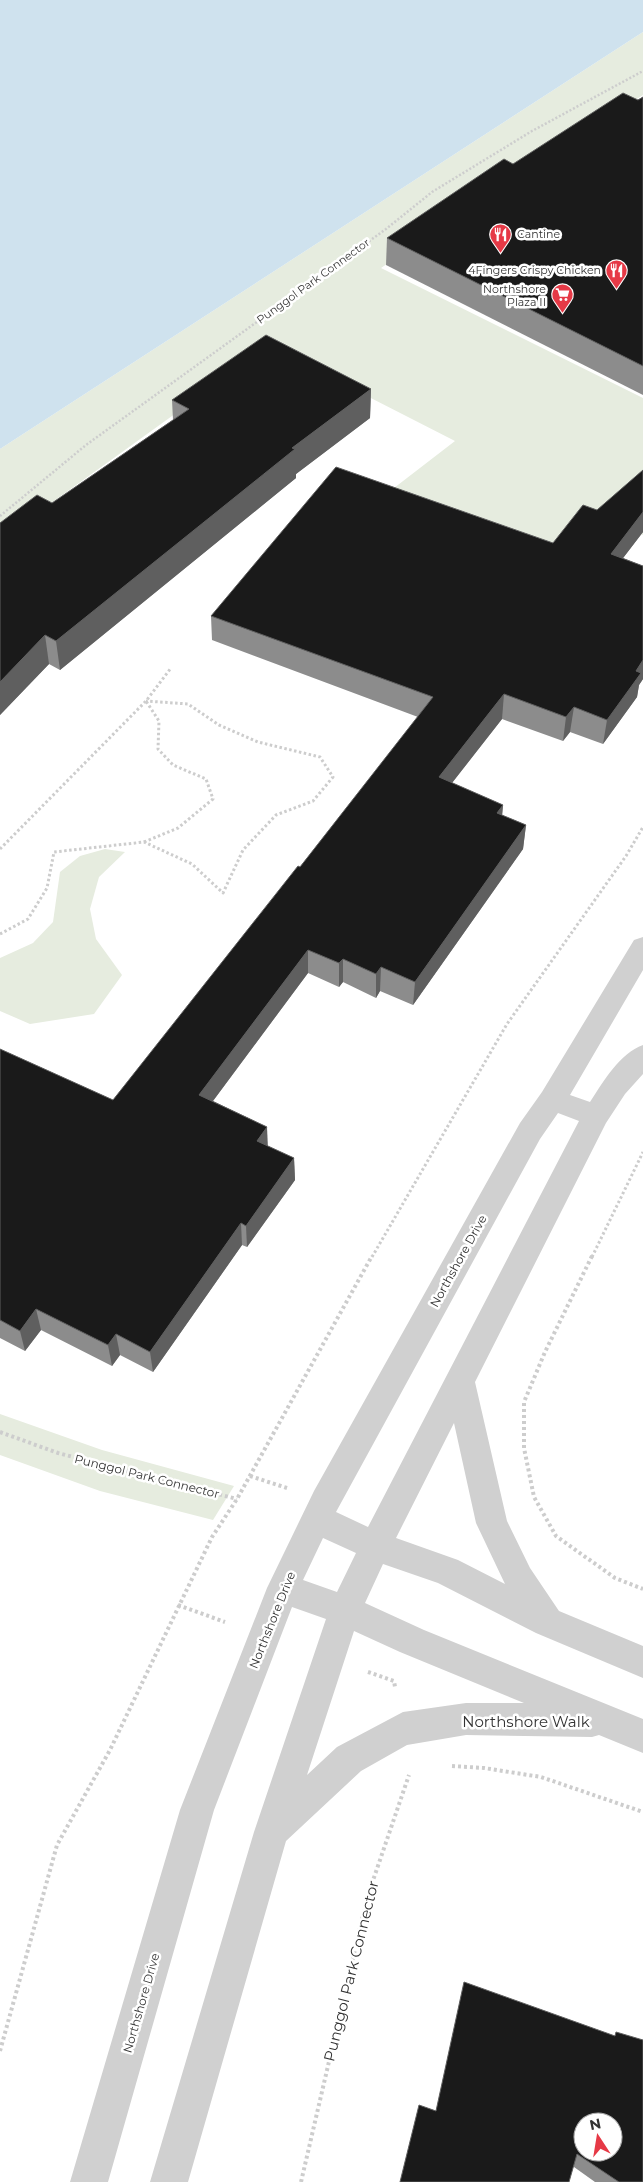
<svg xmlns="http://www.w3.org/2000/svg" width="643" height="2182" font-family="Montserrat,sans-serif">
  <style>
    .green { fill: #e6ecdf }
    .water { fill: #cfe2ee }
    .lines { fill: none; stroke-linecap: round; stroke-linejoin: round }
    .path-far2 { stroke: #cdcdcd; stroke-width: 2.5; stroke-dasharray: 2 2; stroke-linecap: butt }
    .path-far1 { stroke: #cdcdcd; stroke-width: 3; stroke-dasharray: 2.5 2.5; stroke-linecap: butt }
    .path { stroke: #cdcdcd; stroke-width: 4; stroke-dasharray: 3 3; stroke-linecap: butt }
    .minor { fill: #d0d0d0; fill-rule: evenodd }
    .wall { fill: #8c8c8c }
    .shaded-wall { fill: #5f5f5f }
    .building { fill: #1a1a1a; stroke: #5f5f5f; fill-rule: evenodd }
    .labels { text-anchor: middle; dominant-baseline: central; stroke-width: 5; stroke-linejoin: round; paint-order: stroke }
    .far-poi-label { font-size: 11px; fill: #333; stroke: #fff; text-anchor: end }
    .far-street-label { font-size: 11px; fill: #333; stroke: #fff }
    .street-label { font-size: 12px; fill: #333; stroke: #fff }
    .near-street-label { font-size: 15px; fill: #333; stroke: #fff }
  </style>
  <rect width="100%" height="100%" fill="#fff"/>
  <g class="green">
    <path d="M643 32V95L502 186 381 268 643 398V535L592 514 556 554 394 488 455 441 269 346 0 540V449Z"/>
    <path d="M105 849 125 852 99 877 90 909 96 939 122 975 94 1014 30 1024 0 1011V958L33 943 53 922 60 872 80 856Z"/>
    <path d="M0 1414 102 1450 234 1486 213 1520 100 1491 0 1455Z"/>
  </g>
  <path class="water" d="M0 0H643V32L0 449Z"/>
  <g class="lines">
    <path class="path-far2" d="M0 516 86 445 386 229 432 192 532 131 643 71"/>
    <g class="path-far1">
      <path d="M144 842 178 828 213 799 206 779 173 765 158 749 159 721 146 701"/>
      <path d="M0 849 146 701 171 668"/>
      <path d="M0 934 28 919 47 888 54 852 144 842 192 864 223 893 243 850 276 815 313 801 333 777 320 757 258 742 219 725 188 704 146 701"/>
      <path d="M372 1257 507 1024 626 856 643 827"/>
      <path d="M592 1257 643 1152"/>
    </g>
    <g class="path">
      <path d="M592 1256 545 1352 524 1402V1448L534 1497 556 1536 615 1578 643 1589"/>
      <path d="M0 1432 58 1453 237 1499"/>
      <path d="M250 1476 287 1488"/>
      <path d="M178 1605 225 1622"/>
      <path d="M368 1672 394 1681 395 1687"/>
      <path d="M452 1766 484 1768 541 1777 643 1812"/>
      <path d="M0 2051 57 1845 110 1750 212 1537 237 1499 372 1256"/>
      <path d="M301 2182 367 1898 409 1775"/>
    </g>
    <path class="minor" d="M643 937V970L570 1095 590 1102C603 1082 620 1053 643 1045V1074L625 1094 606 1123 475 1382 507 1521 530 1568 559 1611 643 1646V1678L536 1633 438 1583 383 1564 365 1603 424 1630 643 1719V1753L599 1735 592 1737 466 1735 407 1745 361 1771 286 1841 188 2182H150L254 1832 326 1619 292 1607 214 1810 108 2182H70L180 1810 267 1588 314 1491 520 1123 542 1092 634 940ZM558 1113 579 1121 368 1527 336 1512 540 1139ZM454 1423 476 1523 505 1584 458 1560 396 1538ZM323 1538 356 1553 337 1592 303 1580ZM354 1631 400 1652 524 1703H466L403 1712 337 1747 307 1775Z"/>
  </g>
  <g class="wall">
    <path d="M643 97V395L386 265 387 238 513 164Z"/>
    <path d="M371 389 370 418 296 474V478L60 670 49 664 0 715V523L52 503 173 420 172 400Z"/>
    <path d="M643 470V532L623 558 643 566V679L639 685 637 697 603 744 570 732 563 741 502 719 452 783 503 805 502 815 526 825 523 849 413 1005 380 991 376 998 343 982 339 987 308 973 213 1101 267 1127V1146L294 1158 295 1180 247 1247 242 1245 153 1372 120 1355 112 1366 41 1330 25 1351 0 1338V1049L113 1100 300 867 418 717 212 640 211 616 553 543 597 510Z"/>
    <path d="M614 2036 643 2182H595L574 2167 436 2111Z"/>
  </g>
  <g class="shaded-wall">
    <path d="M371 389 370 418 296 474V478L60 670 56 641 292 448Z"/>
    <path d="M643 512V532L607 579 611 554Z"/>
    <path d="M45 635 49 664 0 715V682Z"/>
    <path d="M643 660V679L639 685 637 697 603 744 607 720 636 671Z"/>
    <path d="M504 694 502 719 437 802 439 777Z"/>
    <path d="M574 707 570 732 563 741 566 717Z"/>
    <path d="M503 805 501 829 497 813Z"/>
    <path d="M526 825 523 849 413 1005 415 982Z"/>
    <path d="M308 950V973L201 1117 199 1095Z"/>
    <path d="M343 959V982L339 987V963Z"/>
    <path d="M381 967 380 991 376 998V974Z"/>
    <path d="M267 1127 268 1149 257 1141Z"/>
    <path d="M294 1158 295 1180 247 1247 246 1226Z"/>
    <path d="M241 1223 242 1245 153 1372 150 1352Z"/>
    <path d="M36 1309 41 1330 25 1351 20 1331Z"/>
    <path d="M116 1334 120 1355 112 1366 108 1345Z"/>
  </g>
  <g class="building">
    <path d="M623 93 638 100 643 97V366L387 238 504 159 513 164Z"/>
    <path d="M266 335 371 389 292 448 295 449 56 641 45 635 0 682V523L37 495 52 503 189 409 172 400Z"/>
    <path d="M336 467 553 543 583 505 597 510 643 470V512L611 554 643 566V660L636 671 641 673 607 720 574 707 566 717 504 694 439 777 503 805 497 813 526 825 415 982 381 967 376 974 343 959 339 963 308 950 199 1095 267 1127 257 1141 294 1158 246 1226 241 1223 150 1352 116 1334 108 1345 36 1309 20 1331 0 1320V1049L113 1100 298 866 300 867 433 697 211 616Z"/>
    <path d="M464 1982 615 2036 616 2032 643 2040V2182H619L577 2154 569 2182H400L419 2105 436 2111ZM583 2122H613V2152H583Z"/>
  </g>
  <defs>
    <symbol id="restaurant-pin" viewBox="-11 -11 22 30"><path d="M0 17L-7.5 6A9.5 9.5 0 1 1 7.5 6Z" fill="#e63946" stroke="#fff"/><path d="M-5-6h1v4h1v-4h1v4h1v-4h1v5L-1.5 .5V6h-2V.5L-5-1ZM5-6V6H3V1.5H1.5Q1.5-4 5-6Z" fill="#fff"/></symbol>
    <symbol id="supermarket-pin" viewBox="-11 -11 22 30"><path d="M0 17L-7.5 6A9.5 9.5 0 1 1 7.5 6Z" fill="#e63946" stroke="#fff"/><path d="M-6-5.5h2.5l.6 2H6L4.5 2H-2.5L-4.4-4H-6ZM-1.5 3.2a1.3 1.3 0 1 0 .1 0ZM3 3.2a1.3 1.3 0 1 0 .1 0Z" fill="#fff"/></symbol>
  </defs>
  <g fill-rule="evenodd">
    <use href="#restaurant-pin" x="488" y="222" width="25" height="34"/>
    <use href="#restaurant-pin" x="604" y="258" width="25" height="34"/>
    <use href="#supermarket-pin" x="550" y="282" width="25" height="34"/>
  </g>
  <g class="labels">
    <g class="far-poi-label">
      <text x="517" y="234" text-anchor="start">Cantine</text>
      <text x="601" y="270">4Fingers Crispy Chicken</text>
      <text x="546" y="289">Northshore<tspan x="546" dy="13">Plaza II</tspan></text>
    </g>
    <g class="far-street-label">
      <text transform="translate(313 281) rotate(-36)">Punggol Park Connector</text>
    </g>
    <g class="street-label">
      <text transform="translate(458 1261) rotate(-61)">Northshore Drive</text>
      <text transform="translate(147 1476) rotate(14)">Punggol Park Connector</text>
      <text transform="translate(272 1620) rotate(-68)">Northshore Drive</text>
      <text transform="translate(141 2003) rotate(-74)">Northshore Drive</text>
    </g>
    <g class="near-street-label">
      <text x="526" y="1721">Northshore Walk</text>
      <text transform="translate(351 1971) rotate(-76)">Punggol Park Connector</text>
    </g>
  </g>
  <g transform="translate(598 2137) rotate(348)"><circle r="24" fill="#ffffff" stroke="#adadad"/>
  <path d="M0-4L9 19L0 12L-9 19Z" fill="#e63946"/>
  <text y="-8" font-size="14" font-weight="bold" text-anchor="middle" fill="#333333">N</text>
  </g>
</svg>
